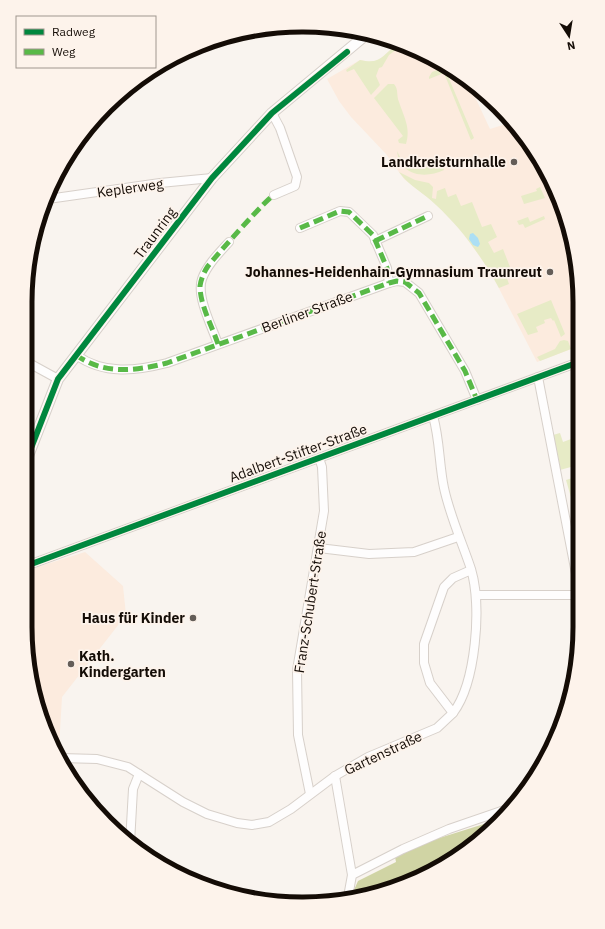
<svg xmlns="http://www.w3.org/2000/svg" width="605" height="929" font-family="'IBM Plex Sans',sans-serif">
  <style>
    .built { fill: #fcebde }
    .green { fill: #e7ebc6 }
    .forest { fill: #d0d4a4 }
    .water { fill: #acdff4 }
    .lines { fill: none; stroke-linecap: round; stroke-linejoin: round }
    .minor-casing { stroke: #d7d0ca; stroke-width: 10 }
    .tertiary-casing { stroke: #d7d0ca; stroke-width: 12 }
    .minor { stroke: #fefdfd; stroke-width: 8 }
    .tertiary { stroke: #fefdfd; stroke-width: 10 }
    .quiet { stroke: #58b947; stroke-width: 5; stroke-dasharray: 10 5; stroke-linecap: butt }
    .cycleway-casing { stroke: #fdf3eb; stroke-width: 8 }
    .cycleway { stroke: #00873e; stroke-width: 6 }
    .poi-dot { fill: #645d58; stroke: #fdf3eb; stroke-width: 1.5 }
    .labels { text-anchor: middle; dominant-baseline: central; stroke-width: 3.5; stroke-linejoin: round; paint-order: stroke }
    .poi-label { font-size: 14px; font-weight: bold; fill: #140c06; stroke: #fdf3eb; text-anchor: end }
    .street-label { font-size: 14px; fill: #140c06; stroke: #fdf3eb }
    .rim { fill: none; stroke: #140c06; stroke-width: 5 }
  </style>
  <rect width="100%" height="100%" fill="#f9f4ef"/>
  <g class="built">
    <path d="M398 43 441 62 468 82 490 129 512 122 523 133 551 180 571 231 579 285V346L537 362 490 271 461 230 435 203 404 179 386 154 351 117 339 101 327 79 360 60 370 62 378 61Z"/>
    <path d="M85 552 123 586 126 615 62 697 59 748H56L40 715 25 626V571Z"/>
  </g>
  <g class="green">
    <path d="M398 43 406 46 405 49H397L389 55 382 67 379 68 376 76 380 85 371 95 354 69 347 72 346 70 360 60C381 65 383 55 398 43Z"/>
    <path d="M440 69H445L474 138 471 140 444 73 429 79V77L432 72Z"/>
    <path d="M388 84H394C399 90 396 95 399 102 404 117 411 128 406 144L399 143 398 140 403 136 374 98Z"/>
    <path d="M397 151C407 174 421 171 441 162L444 170C425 179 400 176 397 151Z"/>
    <path d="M399 172 415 180 429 183 433 187 432 198 436 199 437 191 445 188 448 197 456 194 461 206 472 202 482 227 491 224 497 237 488 242 494 253 503 249 510 267 504 270 509 284 499 288C482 257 462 229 436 205 424 193 409 186 399 172Z"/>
    <path d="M540 187 545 198 524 204 521 196 537 191 536 189Z"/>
    <path d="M544 216 545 219 525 228 523 224 519 225 517 221 528 217 530 222Z"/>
    <path d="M551 300 565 334 561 337 554 320 553 321 551 318 544 320 545 323 536 327 538 332 528 335 517 314Z"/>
    <path d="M564 340 568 341 571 349 540 361 537 357 555 349 560 341Z"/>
    <path d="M560 433 563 442 571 439 578 465 560 470 553 435Z"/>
    <path d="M579 476 578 517 577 518 566 480Z"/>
    <path d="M578 523V551L570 525Z"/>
  </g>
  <path class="forest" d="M500 819 441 867 374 895H365L363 890H354L358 881 396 862 395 857 433 840Z"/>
  <path class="water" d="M473 233 478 238 480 244 478 247 473 245 469 239 470 234Z"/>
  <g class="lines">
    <defs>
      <g id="minor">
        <path d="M272 113 280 128 297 177 295 186 274 195"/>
        <path d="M48 199 160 183 212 178"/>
        <path d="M300 228 340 211 349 212 373 235 387 268 389 283"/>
        <path d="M375 241 428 216"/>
        <path d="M218 344C212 327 196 296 202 279 207 265 219 253 229 242"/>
        <path d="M76 355C104 375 136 371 167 363L389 283 397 281 405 282 419 293 465 371 477 400"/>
        <path d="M27 362 58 379"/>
        <path d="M538 377 578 584"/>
        <path d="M433 416C440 440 439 465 444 488 450 516 462 542 471 569 482 606 476 683 453 713L430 683 424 663V644L444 587 453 578 471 570"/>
        <path d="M319 548 369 554 414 552 458 537"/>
        <path d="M25 564 34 563 579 362"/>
        <path d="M577 591 575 595 578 611"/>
        <path d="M476 595H575"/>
        <path d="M61 758 97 759 128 767 183 802 207 814 237 823 252 825 269 822 291 809 335 776 368 757 437 728 453 713"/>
        <path d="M335 776 352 875"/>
        <path d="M310 794 298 735 297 670 324 511 322 467 319 458"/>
        <path d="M130 843 133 789 139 774"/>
        <path d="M348 897 352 875 403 849 449 829 513 807"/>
      </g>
      <path id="tertiary" d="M26 461 58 379 212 178 272 113 367 34"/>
    </defs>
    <use href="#minor" class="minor-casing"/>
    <use href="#tertiary" class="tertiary-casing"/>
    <use href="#minor" class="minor"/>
    <use href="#tertiary" class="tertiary"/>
    <g class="quiet">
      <path d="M300 228 340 211 349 212 373 235 387 268 389 283"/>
      <path d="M375 241 428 216"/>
      <path d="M218 344C212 326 200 305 200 286 201 279 204 272 208 266 215 257 268 197 274 195"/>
      <path d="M76 355C104 375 136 371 167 363L389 283 397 281 405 282 419 293 465 371 477 400"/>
    </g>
    <defs>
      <g id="cycleway">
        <path d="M26 461 58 379 212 178 272 113 347 52"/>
        <path d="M25 564 34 563 579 362"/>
      </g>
    </defs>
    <use href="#cycleway" class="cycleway-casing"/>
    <use href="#cycleway" class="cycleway"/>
  </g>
  <g class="poi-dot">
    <circle cx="514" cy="162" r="4"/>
    <circle cx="550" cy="272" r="4"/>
    <circle cx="193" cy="618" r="4"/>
    <circle cx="71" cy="664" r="4"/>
  </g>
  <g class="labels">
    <g class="poi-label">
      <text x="506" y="162">Landkreisturnhalle</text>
      <text x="542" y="272">Johannes-Heidenhain-Gymnasium Traunreut</text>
      <text x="185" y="618">Haus für Kinder</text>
      <text x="79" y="656" text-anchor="start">Kath.<tspan x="79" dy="16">Kindergarten</tspan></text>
    </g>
    <g class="street-label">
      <text transform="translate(130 188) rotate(-8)">Keplerweg</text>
      <text transform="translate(155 233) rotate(-53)">Traunring</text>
      <text transform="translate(307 312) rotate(-20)">Berliner Straße</text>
      <text transform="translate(298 453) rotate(-20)">Adalbert-Stifter-Straße</text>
      <text transform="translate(310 602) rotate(-81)">Franz-Schubert-Straße</text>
      <text transform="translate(383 753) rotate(-25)">Gartenstraße</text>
    </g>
  </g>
  <path d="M0 0H605V929H0ZM302 32H303A270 270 0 0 1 573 302V627A270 270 0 0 1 303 897H302A270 270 0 0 1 32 627V302A270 270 0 0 1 302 32Z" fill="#fdf3eb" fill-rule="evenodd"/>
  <path class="rim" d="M302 32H303A270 270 0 0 1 573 302V627A270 270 0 0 1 303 897H302A270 270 0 0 1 32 627V302A270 270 0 0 1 302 32Z"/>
  <rect x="16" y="16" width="140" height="52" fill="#fdf3eb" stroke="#a0978f"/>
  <rect x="24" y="29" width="20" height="6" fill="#00873e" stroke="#a0978f"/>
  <text x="52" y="36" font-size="12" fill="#140c06">Radweg</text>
  <rect x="24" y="49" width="20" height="6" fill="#58b947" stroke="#a0978f"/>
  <text x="52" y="56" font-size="12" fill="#140c06">Weg</text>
  <g transform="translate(569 36) rotate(168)" stroke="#fdf3eb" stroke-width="3" paint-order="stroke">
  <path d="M0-3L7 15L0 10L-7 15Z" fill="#140c06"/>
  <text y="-6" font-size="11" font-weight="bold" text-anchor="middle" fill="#140c06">N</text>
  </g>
</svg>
